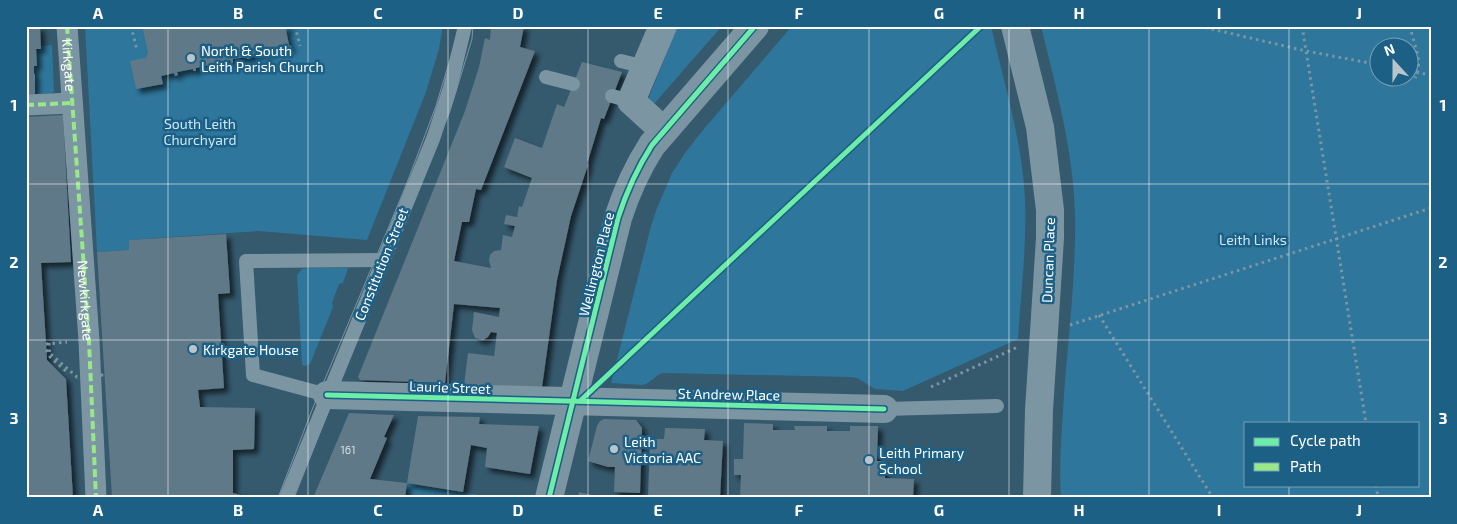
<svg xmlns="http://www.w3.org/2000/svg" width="1457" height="524" font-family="'Exo 2',sans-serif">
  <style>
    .green { fill: #2e769b; fill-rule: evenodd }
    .building { fill: #5e7988; filter: url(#shadow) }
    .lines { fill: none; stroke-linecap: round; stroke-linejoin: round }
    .path { stroke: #7b95a3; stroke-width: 3; stroke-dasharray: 2.5 4; stroke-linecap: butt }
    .service { stroke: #7b95a3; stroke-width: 14 }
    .pedestrian { stroke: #7b95a3; stroke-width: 21 }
    .minor { stroke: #7b95a3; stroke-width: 28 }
    .tertiary { stroke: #7b95a3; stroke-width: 28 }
    .tram { stroke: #7c95a3; stroke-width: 1 }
    .path-bridge { stroke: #7b95a3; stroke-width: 3; stroke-dasharray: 2.5 4; stroke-linecap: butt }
    .quiet { stroke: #98e88a; stroke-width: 4; stroke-dasharray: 8 4; stroke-linecap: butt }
    .cycleway-casing { stroke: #1d6085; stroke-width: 8 }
    .cycleway { stroke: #6deda7; stroke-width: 5 }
    .grid { fill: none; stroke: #fff; stroke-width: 1; stroke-opacity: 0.55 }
    .poi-dot { fill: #b8c5cc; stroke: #1d6085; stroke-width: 2 }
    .labels { text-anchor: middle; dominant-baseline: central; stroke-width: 5; stroke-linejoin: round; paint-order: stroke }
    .number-label { font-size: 11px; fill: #d7dee1 }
    .poi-label { font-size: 14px; fill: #fff; stroke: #1d6085; text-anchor: start }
    .street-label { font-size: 14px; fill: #fff; stroke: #1d6085 }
    .park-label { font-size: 14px; fill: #c9e8f8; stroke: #1d6085 }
    .neatline { fill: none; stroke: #fff; stroke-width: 2 }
    .grid-label { font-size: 16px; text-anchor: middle; font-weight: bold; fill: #fff }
  </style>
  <defs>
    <filter id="shadow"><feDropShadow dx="4.5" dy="4.5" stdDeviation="2.5" flood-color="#0009"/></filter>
  </defs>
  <rect width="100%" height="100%" fill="#35596d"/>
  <g class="green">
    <path d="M85 26H443L439 49 426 92 367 240 258 231 129 240V250L97 252Z"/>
    <path d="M678 26H722L654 104 648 99Z"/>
    <path d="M792 26H991C1004 83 1022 140 1025 198 1027 245 1021 292 1018 339L903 391 875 389 857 378 850 377 663 373C655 375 651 383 643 385L611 383 651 226 657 208 672 173 685 153 703 130Z"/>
    <path d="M1041 26H1431V498H1061C1059 469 1061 439 1063 410 1067 346 1076 281 1075 217 1074 152 1056 89 1041 26ZM1380 48H1410V78H1380ZM1246 423H1418V485H1246Z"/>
    <path d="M52 45 54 91 52 93 35 94V74H34V66H36V49H41V46Z"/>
    <path d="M312 268H348L343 283 339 284 332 303 333 307 310 364 305 366 302 365 297 275 302 269Z"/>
    <path d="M407 483 485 496 484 498H405Z"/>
  </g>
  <g class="building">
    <path d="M26 26H40L41 49H36L37 66H34V74H35V94L26 95Z"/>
    <path d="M142 26H291L286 30 289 45 292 47 290 50 286 47 268 51 269 55H266V52L250 56V59H247V57L233 59V63H231L230 60 213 64 214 67 211 68 210 65 196 68V71H193V69L177 72 178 75 175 76 174 73 161 76 163 84 136 89 130 61 145 58 148 53Z"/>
    <path d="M491 26H524L520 47 535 51 481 190 476 189 469 222H462L454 261 491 268 489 261 490 255 494 251 501 250 503 235 512 237 515 226 504 224 506 215 517 217 519 206 522 207 532 178 504 167 515 138 542 148 557 104 564 107 582 62 622 72 604 119 601 118 587 164 588 165 571 216 557 280 542 387 464 385 468 353 494 356 497 333 491 332 488 337 483 340 475 338 472 330 474 312 499 317 500 308 454 304 445 383 360 380 358 377 465 111 479 67 485 38 490 40Z"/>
    <path d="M63 115 71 262 41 263 47 360 66 379 73 498H26V117Z"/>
    <path d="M226 234 230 293 218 294 224 388 198 390 200 407 255 408 254 449 233 450V493L252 498H112L97 252 129 250V240Z"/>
    <path d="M349 413 394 415 384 437 387 438 370 479 407 483 405 498H313Z"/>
    <path d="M418 416 480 417 479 424 539 426 530 474 485 467 487 448 471 445 463 492 407 483Z"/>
    <path d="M604 419 636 420 642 428 640 493 614 492 615 467H608L588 461 597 426 600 421Z"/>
    <path d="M744 423 773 424V430H795L794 426H827V431H850V426H878L877 461H885V478L914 479 913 498H740L741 475H734V459H743Z"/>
    <path d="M665 428 705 429 704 440 723 441 720 498H648L650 445 648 444V439H664Z"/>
    <path d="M579 492 597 496 598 498H578Z"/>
  </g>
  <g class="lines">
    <g class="path">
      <path d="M131 26 137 50"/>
      <path d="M295 26 300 46"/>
      <path d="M1199 26 1306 51 1380 65"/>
      <path d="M1302 26 1366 423"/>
      <path d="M1410 26C1413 42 1424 64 1415 78"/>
      <path d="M1410 71 1431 75"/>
      <path d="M1099 315 1213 498"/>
      <path d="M1070 325 1431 208"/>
      <path d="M26 334H27"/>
      <path d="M49 343 50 357 68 373"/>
      <path d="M46 344 67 342"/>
      <path d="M931 387 1018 347"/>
      <path d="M1376 485 1378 498"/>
    </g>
    <g class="service">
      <path d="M621 61 645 67"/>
      <path d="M546 77 573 84"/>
      <path d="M612 96 631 101"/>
      <path d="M327 395 253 375 246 261 382 260"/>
      <path d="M884 409 997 406"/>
      <path d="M286 498 433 139 450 88 465 26"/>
    </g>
    <g class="pedestrian">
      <path d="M67 26 89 341 96 498"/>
      <path d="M26 105 72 103"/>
    </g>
    <g class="minor">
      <path d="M663 26 631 101 664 131"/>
      <path d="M327 395 884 409"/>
      <path d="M549 498 618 218C627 190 636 170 652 145L755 26"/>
    </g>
    <path class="tertiary" d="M1015 26 1040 127 1050 210V238L1039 410 1037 498"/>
    <g class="tram">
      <path d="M278 498 312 410 405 188 436 106 457 36 459 26"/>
      <path d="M294 498 335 395 450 111 472 39 473 26"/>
    </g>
    <path class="path-bridge" d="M46 350 77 377 105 375"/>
    <g class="quiet">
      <path id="s1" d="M67 26 89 341 96 498"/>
      <path d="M26 105 72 103"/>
    </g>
    <defs>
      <g id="cycleway">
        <path d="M327 395 884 409"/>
        <path d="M580 401 981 26"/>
        <path d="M549 498 618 218C627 190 636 170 652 145L755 26"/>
      </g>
    </defs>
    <use href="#cycleway" class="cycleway-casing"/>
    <use href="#cycleway" class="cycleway"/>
  </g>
  <path class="grid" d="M168 26V498M308 26V498M448 26V498M588 26V498M728 26V498M869 26V498M1009 26V498M1149 26V498M1289 26V423M26 184H1431M26 340H1431M1289 485V498"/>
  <g class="poi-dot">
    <circle cx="191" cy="58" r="5"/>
    <circle cx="193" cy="349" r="5"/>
    <circle cx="614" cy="449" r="5"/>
    <circle cx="869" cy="460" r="5"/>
  </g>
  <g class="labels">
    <g class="number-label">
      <text x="348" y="449">161</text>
    </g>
    <g class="poi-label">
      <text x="201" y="50">North &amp; South<tspan x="201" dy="16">Leith Parish Church</tspan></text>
      <text x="203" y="349">Kirkgate House</text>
      <text x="624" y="441">Leith<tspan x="624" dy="16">Victoria AAC</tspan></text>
      <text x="879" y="452">Leith Primary<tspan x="879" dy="16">School</tspan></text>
    </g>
    <g class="street-label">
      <text stroke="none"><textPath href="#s1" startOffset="39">Kirkgate</textPath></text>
      <text transform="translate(1048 260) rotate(-88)">Duncan Place</text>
      <text transform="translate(381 264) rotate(-68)">Constitution Street</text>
      <text transform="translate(596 264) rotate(-76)">Wellington Place</text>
      <text stroke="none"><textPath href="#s1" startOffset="275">Newkirkgate</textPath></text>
      <text transform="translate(450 387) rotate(2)">Laurie Street</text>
      <text transform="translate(729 394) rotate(1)">St Andrew Place</text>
    </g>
    <g class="park-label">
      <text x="200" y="123">South Leith<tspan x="200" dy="16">Churchyard</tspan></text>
      <text x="1253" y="239">Leith Links</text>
    </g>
  </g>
  <rect width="1457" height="524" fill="none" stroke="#1d6085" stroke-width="55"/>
  <rect x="1244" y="422" width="175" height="65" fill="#1d6085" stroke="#77a0b6"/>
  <rect x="1254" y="438" width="25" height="8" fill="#6deda7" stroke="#77a0b6"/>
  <text x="1290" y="446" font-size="15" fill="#ffffff">Cycle path</text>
  <rect x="1254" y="463" width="25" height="8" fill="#98e88a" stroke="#77a0b6"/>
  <text x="1290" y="472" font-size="15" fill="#ffffff">Path</text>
  <g transform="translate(1394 62) rotate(339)"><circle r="24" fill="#1d6085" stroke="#77a0b6"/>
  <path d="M0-4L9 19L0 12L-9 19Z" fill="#b8c5cc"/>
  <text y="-8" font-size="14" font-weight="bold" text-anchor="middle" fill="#ffffff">N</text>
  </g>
  <rect x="28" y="28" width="1402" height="468" class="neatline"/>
  <g class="grid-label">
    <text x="98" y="19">A</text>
    <text x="238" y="19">B</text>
    <text x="378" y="19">C</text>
    <text x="518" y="19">D</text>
    <text x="658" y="19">E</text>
    <text x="799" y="19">F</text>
    <text x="939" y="19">G</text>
    <text x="1079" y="19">H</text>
    <text x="1219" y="19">I</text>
    <text x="1359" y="19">J</text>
    <text x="14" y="111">1</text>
    <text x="1443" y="111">1</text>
    <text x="14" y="268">2</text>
    <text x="1443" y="268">2</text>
    <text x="14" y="424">3</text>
    <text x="1443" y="424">3</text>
    <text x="98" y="516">A</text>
    <text x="238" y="516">B</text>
    <text x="378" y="516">C</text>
    <text x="518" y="516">D</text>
    <text x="658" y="516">E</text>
    <text x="799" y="516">F</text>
    <text x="939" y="516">G</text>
    <text x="1079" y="516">H</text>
    <text x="1219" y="516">I</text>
    <text x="1359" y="516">J</text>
  </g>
</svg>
